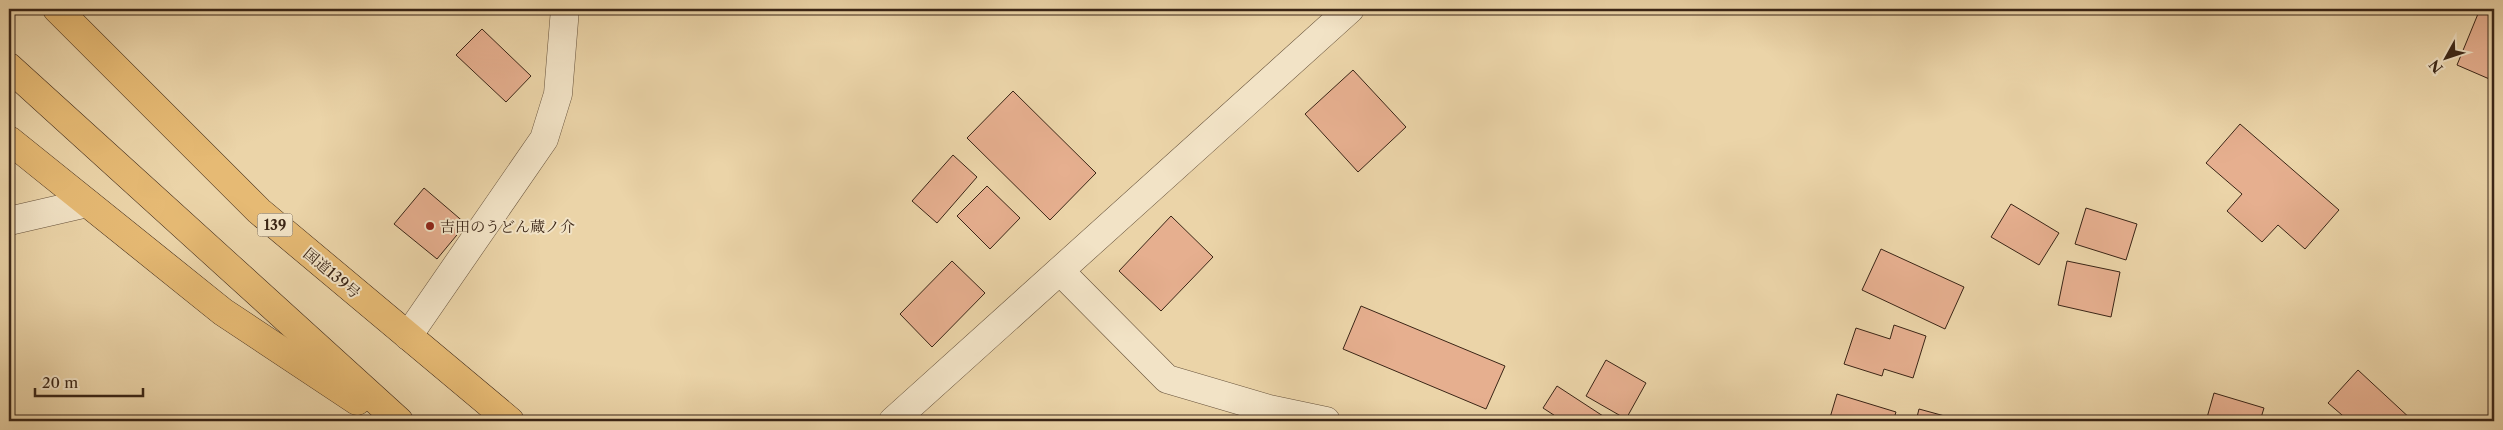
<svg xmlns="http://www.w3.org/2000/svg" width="2503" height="430" font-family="'Libre Caslon Text','Noto Serif JP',serif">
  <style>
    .building { fill: #e6af8f; stroke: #3a2516 }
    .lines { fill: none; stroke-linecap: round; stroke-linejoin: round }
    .street-casing { stroke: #66513a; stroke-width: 29 }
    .highway-casing { stroke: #3a2516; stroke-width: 29 }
    .street { stroke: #f2e3c6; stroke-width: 28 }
    .highway { stroke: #e6ba74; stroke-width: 28 }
    .poi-dot { fill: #8f2418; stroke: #f2e3c6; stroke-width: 2 }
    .labels { text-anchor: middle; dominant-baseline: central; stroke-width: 4; stroke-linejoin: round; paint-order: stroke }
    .shield { fill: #f2e3c6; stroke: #715e4b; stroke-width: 1 }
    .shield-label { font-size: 14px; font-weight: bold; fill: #3a2516 }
    .poi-label { font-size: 15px; fill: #3a2516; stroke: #f2e3c6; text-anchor: start }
    .street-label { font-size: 15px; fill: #3a2516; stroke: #f2e3c6 }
  </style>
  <rect width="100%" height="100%" fill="#ebd4a8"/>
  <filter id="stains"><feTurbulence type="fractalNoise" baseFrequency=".004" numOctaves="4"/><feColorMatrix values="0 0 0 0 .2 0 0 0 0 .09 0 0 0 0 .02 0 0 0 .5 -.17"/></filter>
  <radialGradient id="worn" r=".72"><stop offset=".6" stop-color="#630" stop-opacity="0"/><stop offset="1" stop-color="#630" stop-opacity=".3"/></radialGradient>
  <g class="building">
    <path d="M2480 9 2494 14V81L2457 65Z"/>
    <path d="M482 29 531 76 506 102 456 55Z"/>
    <path d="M1353 70 1406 127 1358 172 1305 114Z"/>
    <path d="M1013 91 1096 173 1050 220 967 138Z"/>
    <path d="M2240 124 2339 210 2305 249 2278 225 2262 242 2227 211 2242 194 2206 163Z"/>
    <path d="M953 155 977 177 937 223 912 201Z"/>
    <path d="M987 186 1020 218 990 249 957 216Z"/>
    <path d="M424 188 466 224 437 259 394 224Z"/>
    <path d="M2011 204 2059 233 2039 265 1991 237Z"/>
    <path d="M2086 208 2137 224 2126 260 2075 244Z"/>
    <path d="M1171 216 1213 257 1161 311 1119 271Z"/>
    <path d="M1881 249 1964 287 1945 329 1862 290Z"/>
    <path d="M952 261 985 293 932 347 900 314Z"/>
    <path d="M2067 261 2120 272 2111 317 2058 305Z"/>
    <path d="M1361 306 1505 366 1486 409 1343 349Z"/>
    <path d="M1894 325 1926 336 1913 378 1884 369 1882 376 1844 364 1856 328 1890 339Z"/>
    <path d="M1606 360 1646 383 1626 419 1586 396Z"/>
    <path d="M2358 370 2413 421H2349L2328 403Z"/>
    <path d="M1557 386 1603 416 1600 421H1563L1543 408Z"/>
    <path d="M2214 393 2264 408 2260 421H2206Z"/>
    <path d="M1837 394 1896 412 1893 421H1829Z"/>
    <path d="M1919 409 1963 421H1916Z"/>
    <path d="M1977 417 1995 421H1976Z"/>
  </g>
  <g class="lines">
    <defs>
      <g id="street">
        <path d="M9 221 87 203"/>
        <path d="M1060 271 1167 379 1269 409 1326 421"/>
        <path d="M408 336 544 139 558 94 565 9"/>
        <path d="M893 421 1350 9"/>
      </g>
      <g id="highway">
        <path d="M57 9 259 211 510 421"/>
        <path d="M9 67 399 421"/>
        <path d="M9 140 223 312 357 401"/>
      </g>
    </defs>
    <use href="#street" class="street-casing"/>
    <use href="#highway" class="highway-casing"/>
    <use href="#street" class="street"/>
    <use href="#highway" class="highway"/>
  </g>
  <circle class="poi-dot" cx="430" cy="226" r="5"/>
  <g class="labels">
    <rect class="shield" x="257.5" y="213.5" width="35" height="23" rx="4"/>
    <g class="shield-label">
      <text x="275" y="225">139</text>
    </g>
    <g class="poi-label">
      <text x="440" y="226">吉田のうどん蔵ノ介</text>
    </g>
    <g class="street-label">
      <text transform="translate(332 273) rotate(40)">国道139号</text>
    </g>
  </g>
  <rect width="2503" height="430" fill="none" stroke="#ebd4a8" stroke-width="30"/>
  <rect x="10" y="10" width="2483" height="410" fill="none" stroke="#3a2516" stroke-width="2.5"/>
  <rect x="15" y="15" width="2473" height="400" fill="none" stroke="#3a2516"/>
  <g transform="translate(2446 58) rotate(230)" stroke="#f2e3c6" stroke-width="4" paint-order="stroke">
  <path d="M0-4L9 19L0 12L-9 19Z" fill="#3a2516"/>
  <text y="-8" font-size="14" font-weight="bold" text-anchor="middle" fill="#3a2516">N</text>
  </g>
  <path d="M35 388v8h108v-8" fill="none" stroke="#3a2516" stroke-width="2.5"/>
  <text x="42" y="388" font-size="15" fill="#3a2516" stroke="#f2e3c6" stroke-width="4" paint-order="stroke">20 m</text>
  <rect width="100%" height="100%" filter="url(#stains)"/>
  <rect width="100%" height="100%" fill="url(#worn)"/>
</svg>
